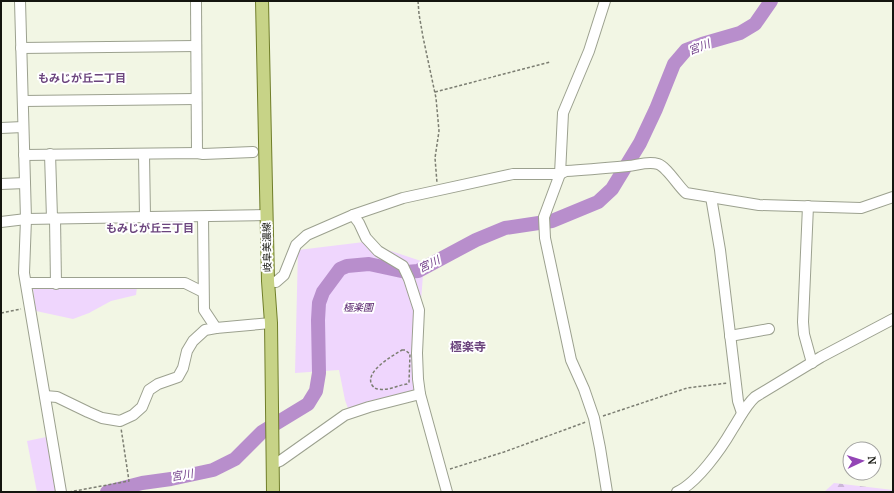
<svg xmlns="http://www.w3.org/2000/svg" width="894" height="493" font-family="'PT Serif','Noto Sans JP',serif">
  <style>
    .forest { fill: url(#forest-firs) }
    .park { fill: #efd6fd }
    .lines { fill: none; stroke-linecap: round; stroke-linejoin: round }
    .river { stroke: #b88ecc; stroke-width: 14 }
    .minor-casing { stroke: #9ca18f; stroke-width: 12 }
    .major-casing { stroke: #707e29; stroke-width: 14 }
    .path { stroke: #7c7e72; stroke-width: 1.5; stroke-dasharray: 3 2; stroke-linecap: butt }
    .minor { stroke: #fff; stroke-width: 10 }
    .major { stroke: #c7d387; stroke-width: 12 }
    .labels { text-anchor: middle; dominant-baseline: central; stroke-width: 4; stroke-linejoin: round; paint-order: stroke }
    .street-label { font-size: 10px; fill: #14150f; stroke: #fff }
    .park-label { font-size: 10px; font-style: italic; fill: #55216b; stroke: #fff }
    .water-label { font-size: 11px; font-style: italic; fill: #713e89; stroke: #fff }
    .neighbourhood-label { font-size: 11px; font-weight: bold; fill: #6b447d; stroke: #fff }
    .quarter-label { font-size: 12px; font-weight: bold; fill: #6b447d; stroke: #fff }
  </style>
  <defs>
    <pattern id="forest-firs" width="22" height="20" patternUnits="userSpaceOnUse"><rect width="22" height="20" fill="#efd6fd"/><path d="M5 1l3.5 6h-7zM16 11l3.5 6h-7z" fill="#ccb7d8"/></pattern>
  </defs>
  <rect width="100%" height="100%" fill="#f2f6e4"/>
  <path class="forest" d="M834 483 893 490V492H824Z"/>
  <g class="park">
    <path d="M364 242 424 262 417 353 420 394 350 414 345 400 339 370 295 373 298 250Z"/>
    <path d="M66 287H137L136 295 111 301 89 313 73 319 36 311 33 289Z"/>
    <path d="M56 435 67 492H37L27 441Z"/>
  </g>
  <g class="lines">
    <path class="river" d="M107 492 142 483 171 479 213 470 235 459 262 432 308 404 316 391 319 373 318 320 319 303 323 292 340 269 347 266 369 264 406 272 418 271 476 240 505 228 552 221 598 202 612 189 640 143 656 109 674 64 686 50 702 44 740 33 755 24 771 1"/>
    <defs>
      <g id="minor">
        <path d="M20 1 26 219 24 273 61 492"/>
        <path d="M196 1 197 153"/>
        <path d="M605 1 589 51 563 113 560 174 544 217 545 238 571 360 584 389 594 418 600 448 607 492"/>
        <path d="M21 48 196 46"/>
        <path d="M23 101 196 99"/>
        <path d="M1 128 23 127"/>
        <path d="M50 154 52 218"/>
        <path d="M144 154 145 217"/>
        <path d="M24 155 197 153 203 154 253 152"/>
        <path d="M1 184 25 183"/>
        <path d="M711 197 720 250 738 401 742 413"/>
        <path d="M808 206 803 322 804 334 812 363"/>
        <path d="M353 215 359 223 366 238 378 251 403 266 409 279 419 310 417 353 418 379 420 394 447 492"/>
        <path d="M203 217 204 310 216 328"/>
        <path d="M55 218 56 284"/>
        <path d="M1 222 26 219 267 215"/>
        <path d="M268 281 276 282 284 275 296 245 307 235 353 215 403 198 513 174H560L566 171C586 170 607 168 628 166 638 165 648 161 658 164 667 167 678 186 686 193L759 205 861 208 893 197"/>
        <path d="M26 283H185L203 292"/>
        <path d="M730 336 769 329"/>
        <path d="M45 396 57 397 88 412 102 418 120 421 133 415 142 407 149 390 158 384 178 377 183 368 187 351 193 341 205 330 216 328 271 323"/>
        <path d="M273 464 280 461 345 415 369 407 420 394"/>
        <path d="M677 492C697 483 721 449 732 430 740 418 745 406 755 397L821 357 893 319"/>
      </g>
      <path id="major" d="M262 1 268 281 271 323 273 492"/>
    </defs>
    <use href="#minor" class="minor-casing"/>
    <use href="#major" class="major-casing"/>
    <g class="path">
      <path d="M418 1 419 14 423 37 436 98 439 131 435 158 437 183"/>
      <path d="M435 92 550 62"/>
      <path d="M1 313 21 309"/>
      <path d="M402 350H405L410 354 409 382 407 384C398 385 389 391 379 389 376 389 374 388 372 385 364 372 392 356 402 350Z"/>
      <path d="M603 416 687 388 728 383"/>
      <path d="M450 469 504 452 586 422"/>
      <path d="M69 492 129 481 121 428"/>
    </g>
    <use href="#minor" class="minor"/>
    <use href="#major" class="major"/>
  </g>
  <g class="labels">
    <g class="street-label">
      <text transform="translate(267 247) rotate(-91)">岐阜美濃線</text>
    </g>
    <g class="park-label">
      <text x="358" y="307">極楽園</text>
    </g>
    <g class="water-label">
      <text transform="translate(699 47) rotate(-21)">宮川</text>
      <text transform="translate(429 264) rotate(-26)">宮川</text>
      <text transform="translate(182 475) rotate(-10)">宮川</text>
    </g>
    <g class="neighbourhood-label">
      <text x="82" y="78">もみじが丘二丁目</text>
      <text x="150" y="228">もみじが丘三丁目</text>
    </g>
    <g class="quarter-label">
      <text x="468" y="346">極楽寺</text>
    </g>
  </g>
  <rect width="894" height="493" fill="none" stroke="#14150f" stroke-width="4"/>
  <g transform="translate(862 461) rotate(86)"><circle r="19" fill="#ffffff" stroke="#a1a19f"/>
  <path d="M0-3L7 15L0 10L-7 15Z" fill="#9345b6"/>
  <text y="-6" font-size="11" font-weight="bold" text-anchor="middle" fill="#14150f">N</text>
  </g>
</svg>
